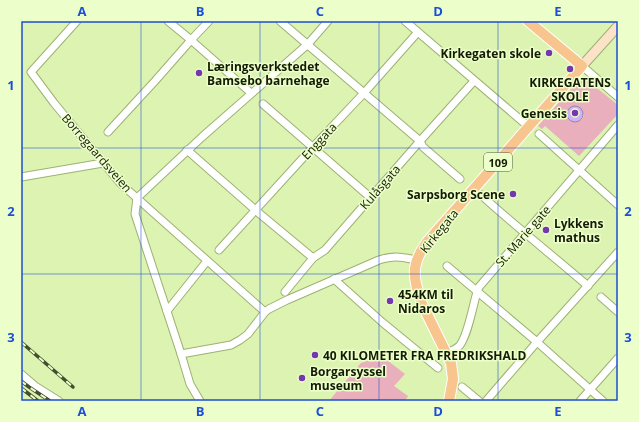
<svg xmlns="http://www.w3.org/2000/svg" width="639" height="422" font-family="'Open Sans',sans-serif">
  <style>
    .green { fill: #e9afbc; fill-rule: evenodd }
    .water { fill: #cfb2f6; stroke: #9785ad }
    .lines { fill: none; stroke-linecap: round; stroke-linejoin: round }
    .street-casing { stroke: #9db273; stroke-width: 9 }
    .secondary-casing { stroke: #9db273; stroke-width: 11 }
    .primary-casing { stroke: #fff; stroke-width: 12 }
    .street { stroke: #fff; stroke-width: 7 }
    .secondary { stroke: #fce2c7; stroke-width: 9 }
    .primary { stroke: #f9c58f; stroke-width: 10 }
    .rail-casing { stroke: #434e2c; stroke-width: 3.5 }
    .rail { stroke: #ecffca; stroke-width: 2; stroke-dasharray: 6; stroke-linecap: butt }
    .grid { fill: none; stroke: #1d4ed8; stroke-width: 1; stroke-opacity: 0.55 }
    .poi-dot { fill: #7437ad; stroke: #ecffca; stroke-width: 1.5 }
    .labels { text-anchor: middle; dominant-baseline: central; stroke-width: 3; stroke-linejoin: round; paint-order: stroke }
    .shield { fill: #ecffca; stroke: #555f3f; stroke-width: 1 }
    .shield-label { font-size: 11px; font-weight: bold; fill: #141b03 }
    .poi-label { font-size: 12px; font-weight: bold; fill: #141b03; stroke: #ecffca; text-anchor: start }
    .street-label { font-size: 12px; fill: #141b03; stroke: #ecffca }
    .neatline { fill: none; stroke: #1d4ed8; stroke-width: 1.5 }
    .grid-label { font-size: 13px; text-anchor: middle; font-weight: bold; fill: #1d4ed8 }
  </style>
  <rect width="100%" height="100%" fill="#dcf3b1"/>
  <g class="green">
    <path d="M580 81H588L618 105V114L579 156 545 126 542 129 538 126 576 83ZM574 106 584 115C578 132 557 113 574 106Z"/>
    <path d="M379 354 405 374 394 386 408 396 405 401H329L361 363 374 359Z"/>
  </g>
  <circle class="water" cx="575" cy="114" r="8"/>
  <g class="lines">
    <defs>
      <g id="street">
        <path d="M77 21 31 72 54 103 120 183 265 312"/>
        <path d="M209 21 191 40 251 93"/>
        <path d="M280 21 420 141 423 147 460 179"/>
        <path d="M405 21 529 127"/>
        <path d="M582 66 618 97"/>
        <path d="M263 104 371 198"/>
        <path d="M108 132 155 81 191 40 168 21"/>
        <path d="M539 134 618 205"/>
        <path d="M187 150 260 214 313 258"/>
        <path d="M21 177 103 163"/>
        <path d="M480 194C515 226 552 255 588 286"/>
        <path d="M137 198 202 137 308 44 328 21"/>
        <path d="M137 198 135 214 181 354"/>
        <path d="M219 250 313 147 364 93 418 32"/>
        <path d="M447 266 537 342 603 401"/>
        <path d="M334 279 382 322 438 368"/>
        <path d="M285 292 313 258 325 250 420 141 474 81"/>
        <path d="M601 297 618 312"/>
        <path d="M167 311 207 261"/>
        <path d="M446 353C451 351 457 349 460 345 468 335 473 305 477 292L479 287 618 125"/>
        <path d="M21 374 35 386 59 401"/>
        <path d="M462 387 479 401"/>
        <path d="M200 401 190 384 181 354 231 345 240 340 248 334 265 312 269 309 287 300 379 260C395 255 401 257 416 260"/>
        <path d="M486 401 537 342 618 252"/>
        <path d="M580 401 618 358"/>
      </g>
      <path id="secondary" d="M582 66 618 26"/>
      <path id="primary" d="M449 401 453 379 451 363 422 304C413 279 410 265 427 242L582 66 528 21"/>
    </defs>
    <use href="#street" class="street-casing"/>
    <use href="#secondary" class="secondary-casing"/>
    <use href="#primary" class="primary-casing"/>
    <use href="#street" class="street"/>
    <use href="#secondary" class="secondary"/>
    <use href="#primary" class="primary"/>
    <defs>
      <g id="rail">
        <path d="M21 342 73 387"/>
        <path d="M21 381 29 387 50 401"/>
        <path d="M21 388 38 401"/>
      </g>
    </defs>
    <use href="#rail" class="rail-casing"/>
    <use href="#rail" class="rail"/>
  </g>
  <path class="grid" d="M141 21V401M260 21V401M379 21V401M498 21V401M21 148H618M21 274H618"/>
  <g class="poi-dot">
    <circle cx="549" cy="53" r="4"/>
    <circle cx="570" cy="69" r="4"/>
    <circle cx="199" cy="73" r="4"/>
    <circle cx="575" cy="113" r="4"/>
    <circle cx="513" cy="194" r="4"/>
    <circle cx="546" cy="230" r="4"/>
    <circle cx="390" cy="301" r="4"/>
    <circle cx="315" cy="355" r="4"/>
    <circle cx="302" cy="378" r="4"/>
  </g>
  <g class="labels">
    <rect class="shield" x="484" y="153" width="28" height="18" rx="3"/>
    <g class="shield-label">
      <text x="498" y="162">109</text>
    </g>
    <g class="poi-label">
      <text x="541" y="53" text-anchor="end">Kirkegaten skole</text>
      <text x="207" y="66">Læringsverkstedet<tspan x="207" dy="14">Bamsebo barnehage</tspan></text>
      <text x="570" y="82" text-anchor="middle">KIRKEGATENS<tspan x="570" dy="14">SKOLE</tspan></text>
      <text x="567" y="113" text-anchor="end">Genesis</text>
      <text x="505" y="194" text-anchor="end">Sarpsborg Scene</text>
      <text x="554" y="223">Lykkens<tspan x="554" dy="14">mathus</tspan></text>
      <text x="398" y="294">454KM til<tspan x="398" dy="14">Nidaros</tspan></text>
      <text x="323" y="355">40 KILOMETER FRA FREDRIKSHALD</text>
      <text x="310" y="371">Borgarsyssel<tspan x="310" dy="14">museum</tspan></text>
    </g>
    <g class="street-label">
      <text transform="translate(319 141) rotate(-47)">Enggata</text>
      <text transform="translate(97 153) rotate(49)">Borregaardsveien</text>
      <text transform="translate(380 187) rotate(-49)">Kulåsgata</text>
      <text transform="translate(439 231) rotate(-51)">Kirkegata</text>
      <text transform="translate(523 236) rotate(-49)">St. Marie gate</text>
    </g>
  </g>
  <rect width="639" height="422" fill="none" stroke="#ecffca" stroke-width="44"/>
  <rect x="22" y="22" width="595" height="378" class="neatline"/>
  <g class="grid-label">
    <text x="82" y="16">A</text>
    <text x="200" y="16">B</text>
    <text x="320" y="16">C</text>
    <text x="438" y="16">D</text>
    <text x="558" y="16">E</text>
    <text x="11" y="90">1</text>
    <text x="628" y="90">1</text>
    <text x="11" y="216">2</text>
    <text x="628" y="216">2</text>
    <text x="11" y="342">3</text>
    <text x="628" y="342">3</text>
    <text x="82" y="416">A</text>
    <text x="200" y="416">B</text>
    <text x="320" y="416">C</text>
    <text x="438" y="416">D</text>
    <text x="558" y="416">E</text>
  </g>
</svg>
